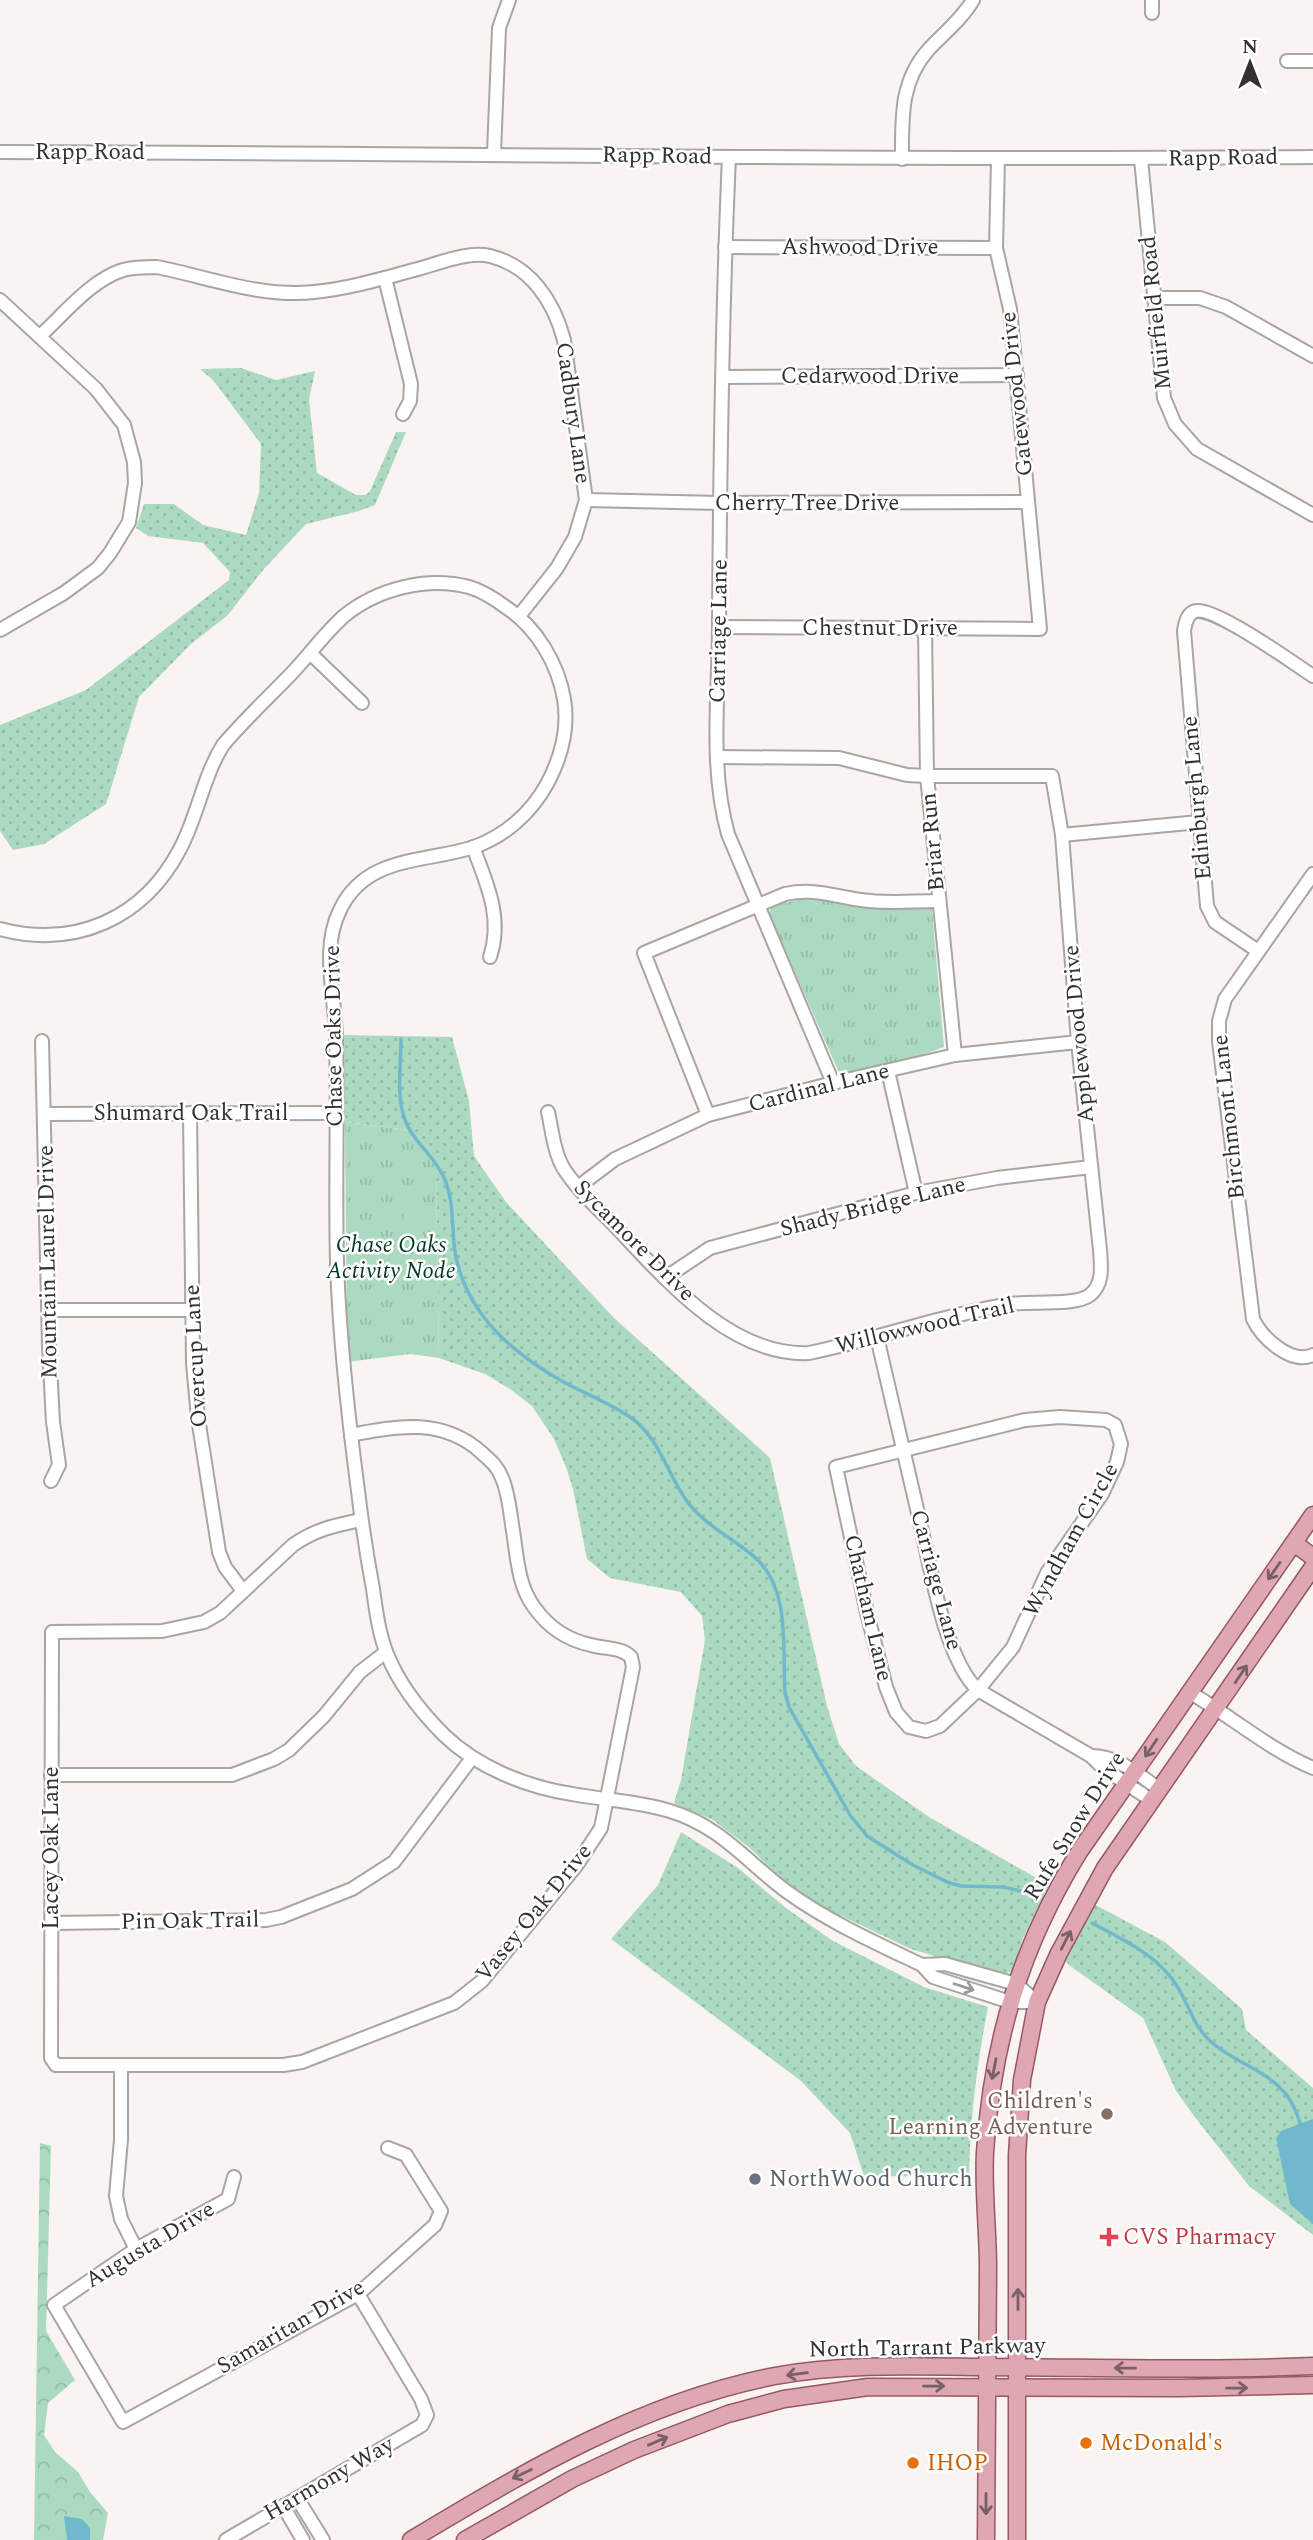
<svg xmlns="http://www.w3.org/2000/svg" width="1313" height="2540" font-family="Spectral,serif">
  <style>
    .grass { fill: url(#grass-dots) }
    .forest { fill: url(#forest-crowns) }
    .park { fill: url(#park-tufts) }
    .garden { fill: #abdac1 }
    .water { fill: #70b9cc }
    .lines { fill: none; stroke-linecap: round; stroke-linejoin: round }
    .stream { stroke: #70b9cc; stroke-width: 3.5 }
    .minor-casing { stroke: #a9a5a2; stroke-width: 16 }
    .major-casing { stroke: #955864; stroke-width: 19 }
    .minor { stroke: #fff; stroke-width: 12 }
    .major { stroke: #dfa7b2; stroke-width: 16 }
    .oneway { stroke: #786165 }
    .oneway2 { stroke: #9a9898 }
    .education-dot { fill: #8d6e63; stroke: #fff; stroke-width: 2.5 }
    .worship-dot { fill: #6b7280; stroke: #fff; stroke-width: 2.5 }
    .health-dot { fill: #e0444e; stroke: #fff; stroke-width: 2.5 }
    .food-dot { fill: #e8710a; stroke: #fff; stroke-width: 2.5 }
    .labels { text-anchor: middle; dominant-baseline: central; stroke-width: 5; stroke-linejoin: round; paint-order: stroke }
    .street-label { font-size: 23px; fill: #343231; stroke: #fff }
    .park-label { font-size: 23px; font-style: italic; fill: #033824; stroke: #fff }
    .education-label { font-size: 23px; fill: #785e54; stroke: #fff; text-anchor: end }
    .worship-label { font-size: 23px; fill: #5b616d; stroke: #fff; text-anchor: start }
    .health-label { font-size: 23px; fill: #be3a42; stroke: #fff; text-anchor: start }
    .food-label { font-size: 23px; fill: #c56008; stroke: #fff; text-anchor: start }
  </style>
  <defs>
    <pattern id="grass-dots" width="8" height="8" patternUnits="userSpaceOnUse" patternTransform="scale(1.75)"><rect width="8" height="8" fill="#abdac1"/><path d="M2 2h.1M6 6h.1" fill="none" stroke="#94bca6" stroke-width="1.8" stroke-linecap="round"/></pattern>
    <pattern id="forest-crowns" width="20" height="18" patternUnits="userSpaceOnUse" patternTransform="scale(1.75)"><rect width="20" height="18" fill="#abdac1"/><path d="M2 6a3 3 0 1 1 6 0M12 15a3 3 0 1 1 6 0" fill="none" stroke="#94bca6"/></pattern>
    <pattern id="park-tufts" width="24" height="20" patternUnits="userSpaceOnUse" patternTransform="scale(1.75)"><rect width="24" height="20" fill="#abdac1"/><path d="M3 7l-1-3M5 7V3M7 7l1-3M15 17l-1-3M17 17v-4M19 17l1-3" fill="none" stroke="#94bca6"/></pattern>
  </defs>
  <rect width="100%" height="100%" fill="#f9f4f1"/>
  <g class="grass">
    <path d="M241 368 276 380 315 371 309 400 317 473 356 495H366L370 491 396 432H406L375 505 359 511 306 524 263 570 227 616 192 643 139 697 106 804 44 844 13 850 0 831V725L86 690 229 580 230 572 203 543 148 536 136 528 144 504H174L203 525 246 535 259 493 261 444 213 380 200 369Z"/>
    <path d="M344 1035 452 1037 469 1101 474 1156 506 1202 614 1318 770 1458 827 1706 839 1744 856 1766 929 1817 1049 1885 1024 1936 1012 1971 1001 1976 911 1949 810 1901 787 1885 750 1848 713 1820 674 1803 681 1780 705 1640 702 1616 681 1592 610 1578 587 1559 573 1489 566 1467 554 1439 532 1406 510 1389 485 1374 439 1358 436 1167 407 1130 345 1122Z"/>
    <path d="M681 1832 738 1868 786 1908 833 1941 924 1987 988 2007C977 2063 970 2119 969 2177L864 2176 850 2133 801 2081 611 1939 658 1885Z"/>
    <path d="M1090 1902 1165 1942 1242 2009 1246 2030 1313 2088V2235L1249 2186 1194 2116 1176 2091 1143 2018 1069 1965 1063 1958Z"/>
  </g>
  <path class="forest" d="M40 2143 51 2146 46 2331 75 2380 48 2403 44 2435 55 2452 78 2472 90 2492 108 2513 103 2540H34Z"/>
  <g class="park">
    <path d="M820 899 858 906 932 909 944 1047 919 1056 840 1075 769 913 772 906 797 900Z"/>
    <path d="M345 1122 407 1130 436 1167 439 1358 410 1354 347 1362Z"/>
  </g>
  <path class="garden" d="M426 1203 428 1226 405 1229 402 1205Z"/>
  <g class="water">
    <path d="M1313 2119V2224L1290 2204 1276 2138 1281 2131Z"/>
    <path d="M64 2516 82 2519 90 2528V2540H67Z"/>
  </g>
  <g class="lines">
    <g class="stream">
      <path d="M401 1039C401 1070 394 1106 411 1132 422 1149 438 1162 445 1180 453 1200 452 1221 454 1243 456 1268 467 1295 483 1316 501 1341 533 1364 560 1380 583 1393 608 1402 630 1417 659 1437 667 1473 686 1500 703 1524 729 1536 751 1554 792 1585 782 1648 785 1693L789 1707 850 1815 867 1836 913 1865 947 1882 961 1886 1003 1887 1024 1892"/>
      <path d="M1092 1923C1123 1940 1158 1955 1177 1986 1189 2005 1193 2025 1210 2041 1233 2062 1265 2069 1285 2093 1294 2103 1297 2115 1302 2127"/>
    </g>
    <defs>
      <g id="minor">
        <path d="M1152 13V0"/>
        <path d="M1287 61H1313"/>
        <path d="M0 152C438 153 875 161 1313 157"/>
        <path d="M494 153 499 28 509 0"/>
        <path d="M729 157C722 312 720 468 719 623 719 693 709 766 728 834L833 1083"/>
        <path d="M902 159C902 118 900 81 929 49 944 33 962 19 973 0"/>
        <path d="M1141 159 1164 398 1175 424 1197 449 1313 515"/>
        <path d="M725 247 996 248"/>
        <path d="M385 278 411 384 410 401 403 414"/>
        <path d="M1153 298H1200L1226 307 1313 356"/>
        <path d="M0 300 96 389 124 425 134 462 135 483 129 522 110 553 98 568 64 593 0 630"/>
        <path d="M40 336C64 314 91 280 123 270 134 267 146 267 157 267 208 277 261 298 314 292 348 289 384 278 418 269 440 263 467 251 490 256 531 266 554 302 564 340L586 500 575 537 557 568 519 616"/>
        <path d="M723 377 1017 375"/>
        <path d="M586 500 720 503 1028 502"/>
        <path d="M719 627 1040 629 1010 309 996 248 998 159"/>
        <path d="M925 628 927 776 955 1055"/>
        <path d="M310 653 362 703"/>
        <path d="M1062 835 1199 822"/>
        <path d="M473 847C487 884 503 918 490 957"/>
        <path d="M1313 874 1225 999 1219 1021V1041L1253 1319C1262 1338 1291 1365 1313 1355"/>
        <path d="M0 929C76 949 144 918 180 849 198 815 203 777 223 745 245 719 269 697 292 673 309 655 325 633 344 616 377 589 427 576 469 587 483 591 495 599 507 608 537 628 558 664 564 699 569 729 561 758 547 784 531 813 505 836 474 847 425 863 366 855 340 910 320 950 336 997 336 1040 338 1114 335 1187 337 1261 339 1338 348 1415 358 1491 362 1524 367 1557 373 1589 376 1611 379 1634 387 1654 399 1684 421 1712 444 1735 477 1767 526 1787 572 1794 604 1800 638 1801 670 1811 720 1826 746 1861 786 1891 827 1921 876 1943 922 1965L933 1977 1010 2002H1037"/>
        <path d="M1258 951 1215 922 1207 906 1184 631C1185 625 1186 616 1193 612 1209 602 1296 665 1313 676"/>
        <path d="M42 1041 49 1346 53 1422 59 1465 51 1481"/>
        <path d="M888 1071 916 1193"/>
        <path d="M548 1112C552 1130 554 1153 564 1169 578 1191 599 1209 617 1228 666 1280 732 1357 809 1353 877 1339 943 1315 1011 1304 1031 1301 1076 1306 1090 1295 1104 1284 1101 1265 1100 1250L1078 1042 1062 835 1052 776H927L907 775 839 758 717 757"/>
        <path d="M190 1113 193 1363 198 1418 219 1552 225 1567 243 1591"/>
        <path d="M45 1114 336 1113"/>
        <path d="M708 1115 644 953 785 894C815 888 832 896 861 900 886 904 912 901 938 901"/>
        <path d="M578 1187 615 1159 708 1115 833 1083 955 1055 1078 1042"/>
        <path d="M665 1278 710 1248 916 1193 997 1178 1091 1167"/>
        <path d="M49 1310H191"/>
        <path d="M877 1337C890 1394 904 1452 917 1509 929 1557 943 1658 978 1690L1091 1756 1103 1768 1151 1800"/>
        <path d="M1060 1417 1106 1420 1115 1425 1121 1444 1117 1462 1102 1494 1047 1573 1013 1647 978 1690 940 1726 926 1731 909 1727 896 1712 886 1687 867 1613 836 1467 1025 1420Z"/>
        <path d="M351 1435C398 1425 444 1418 482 1453 491 1461 498 1467 502 1478 509 1494 510 1513 513 1531 517 1556 518 1586 534 1607 548 1627 567 1640 591 1645 604 1649 621 1647 631 1657L633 1667 601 1828 576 1866 482 1981 454 2003 302 2062 283 2065H56L51 2058 52 1632 162 1631 204 1622 220 1613 293 1545C316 1529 333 1526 361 1520"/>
        <path d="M1189 1692C1231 1716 1268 1749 1313 1768"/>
        <path d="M1091 1756C1118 1756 1138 1774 1159 1789"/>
        <path d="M51 1775H232L274 1759 289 1750 324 1716 360 1672 386 1652"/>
        <path d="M51 1923 266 1920 281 1917 352 1889 394 1862 472 1758"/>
        <path d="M922 1965 945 1964 1016 1984 1037 2002"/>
        <path d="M121 2066V2140L116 2196 121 2219 136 2249"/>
        <path d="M234 2177 228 2199 136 2249 54 2305 123 2422 358 2294 435 2225 441 2211 406 2155 388 2148"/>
        <path d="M297 2498 323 2540"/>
        <path d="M283 2506 303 2540"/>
        <path d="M226 2540 422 2425 427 2415 421 2399 358 2294"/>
      </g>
      <g id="major">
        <path d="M1294 1543 1313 1557"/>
        <path d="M411 2540C524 2472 643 2401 775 2376 841 2364 909 2366 975 2367 1088 2367 1200 2371 1313 2366"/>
        <path d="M465 2540 572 2479 634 2450 728 2414 784 2399 868 2387 1179 2388 1313 2385"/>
        <path d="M986 2540C987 2450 987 2359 988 2269 988 2230 983 2191 985 2152 992 2042 1021 1946 1079 1852L1313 1515"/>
        <path d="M1017 2540V2155L1022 2080 1037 2002 1059 1953 1105 1868 1313 1567"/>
      </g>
    </defs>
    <use href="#minor" class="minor-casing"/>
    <use href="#major" class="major-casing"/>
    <use href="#minor" class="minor"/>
    <use href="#major" class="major"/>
  </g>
  <defs><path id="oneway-shaft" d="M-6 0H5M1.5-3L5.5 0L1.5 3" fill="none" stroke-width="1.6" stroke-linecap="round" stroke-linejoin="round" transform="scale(1.75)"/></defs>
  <g class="oneway">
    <use href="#oneway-shaft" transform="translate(1274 1571) rotate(125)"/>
    <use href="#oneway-shaft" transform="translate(1241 1674) rotate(-56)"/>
    <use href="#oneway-shaft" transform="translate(1151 1748) rotate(124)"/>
    <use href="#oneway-shaft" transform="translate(1066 1940) rotate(-63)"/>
    <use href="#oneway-shaft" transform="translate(994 2069) rotate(101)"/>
    <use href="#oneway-shaft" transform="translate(1018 2299) rotate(-90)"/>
    <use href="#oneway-shaft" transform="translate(1125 2368) rotate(-179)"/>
    <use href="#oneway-shaft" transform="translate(797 2374) rotate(173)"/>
    <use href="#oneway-shaft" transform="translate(934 2386) rotate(-1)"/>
    <use href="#oneway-shaft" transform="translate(1237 2388) rotate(-1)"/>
    <use href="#oneway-shaft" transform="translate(658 2441) rotate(-23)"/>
    <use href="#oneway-shaft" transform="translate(522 2474) rotate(154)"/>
    <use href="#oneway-shaft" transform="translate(986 2504) rotate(90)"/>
  </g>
  <use class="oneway2" href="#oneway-shaft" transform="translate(964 1987) rotate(18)"/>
  <circle class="education-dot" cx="1107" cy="2114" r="7"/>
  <circle class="worship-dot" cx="755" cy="2179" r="7"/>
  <path class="health-dot" d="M1105.5 2226.5h7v7h7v7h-7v7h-7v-7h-7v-7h7z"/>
  <g class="food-dot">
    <circle cx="1086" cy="2443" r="7"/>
    <circle cx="913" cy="2463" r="7"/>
  </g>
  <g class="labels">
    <g class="street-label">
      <text x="90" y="152">Rapp Road</text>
      <text transform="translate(657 156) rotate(1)">Rapp Road</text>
      <text transform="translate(1223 158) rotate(-1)">Rapp Road</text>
      <text x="860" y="247">Ashwood Drive</text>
      <text transform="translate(1156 313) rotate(-96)">Muirfield Road</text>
      <text x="870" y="376">Cedarwood Drive</text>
      <text transform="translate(1017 394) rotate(-96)">Gatewood Drive</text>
      <text transform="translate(573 413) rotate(82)">Cadbury Lane</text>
      <text x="807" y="503">Cherry Tree Drive</text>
      <text x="880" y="628">Chestnut Drive</text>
      <text transform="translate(719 631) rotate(-89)">Carriage Lane</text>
      <text transform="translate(1197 798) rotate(-95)">Edinburgh Lane</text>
      <text transform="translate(933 842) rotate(-95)">Briar Run</text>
      <text transform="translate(1079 1034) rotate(-95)">Applewood Drive</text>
      <text transform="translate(334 1036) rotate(-91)">Chase Oaks Drive</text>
      <text transform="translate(819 1088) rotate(-14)">Cardinal Lane</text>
      <text x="191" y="1113">Shumard Oak Trail</text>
      <text transform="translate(1229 1117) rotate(-96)">Birchmont Lane</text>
      <text transform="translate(873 1207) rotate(-14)">Shady Bridge Lane</text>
      <text transform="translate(634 1241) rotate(45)">Sycamore Drive</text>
      <text transform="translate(48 1262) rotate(-91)">Mountain Laurel Drive</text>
      <text transform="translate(925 1326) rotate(-13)">Willowwood Trail</text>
      <text transform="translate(196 1356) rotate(-93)">Overcup Lane</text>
      <text transform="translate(1071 1540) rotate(-61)">Wyndham Circle</text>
      <text transform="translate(936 1580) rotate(75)">Carriage Lane</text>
      <text transform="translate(868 1608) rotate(77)">Chatham Lane</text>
      <text transform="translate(1075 1826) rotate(-58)">Rufe Snow Drive</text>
      <text transform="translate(51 1848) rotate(-90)">Lacey Oak Lane</text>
      <text transform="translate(534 1913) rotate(-51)">Vasey Oak Drive</text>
      <text transform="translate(190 1921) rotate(-1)">Pin Oak Trail</text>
      <text transform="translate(150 2245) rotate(-31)">Augusta Drive</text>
      <text transform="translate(291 2327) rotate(-30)">Samaritan Drive</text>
      <text transform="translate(927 2348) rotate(-1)">North Tarrant Parkway</text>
      <text transform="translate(329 2479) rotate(-30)">Harmony Way</text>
    </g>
    <g class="park-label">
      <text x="391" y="1245">Chase Oaks<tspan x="391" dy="26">Activity Node</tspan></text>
    </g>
    <g class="education-label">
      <text x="1093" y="2101">Children's<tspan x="1093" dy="26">Learning Adventure</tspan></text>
    </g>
    <g class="worship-label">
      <text x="769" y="2179">NorthWood Church</text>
    </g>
    <g class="health-label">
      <text x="1123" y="2237">CVS Pharmacy</text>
    </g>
    <g class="food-label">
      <text x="1100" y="2443">McDonald's</text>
      <text x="927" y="2463">IHOP</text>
    </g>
  </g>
  <g transform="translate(1250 63)" stroke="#ffffff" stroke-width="5" paint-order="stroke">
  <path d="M0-5L12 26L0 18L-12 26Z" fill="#343231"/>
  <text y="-10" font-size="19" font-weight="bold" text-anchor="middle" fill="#343231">N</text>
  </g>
</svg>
